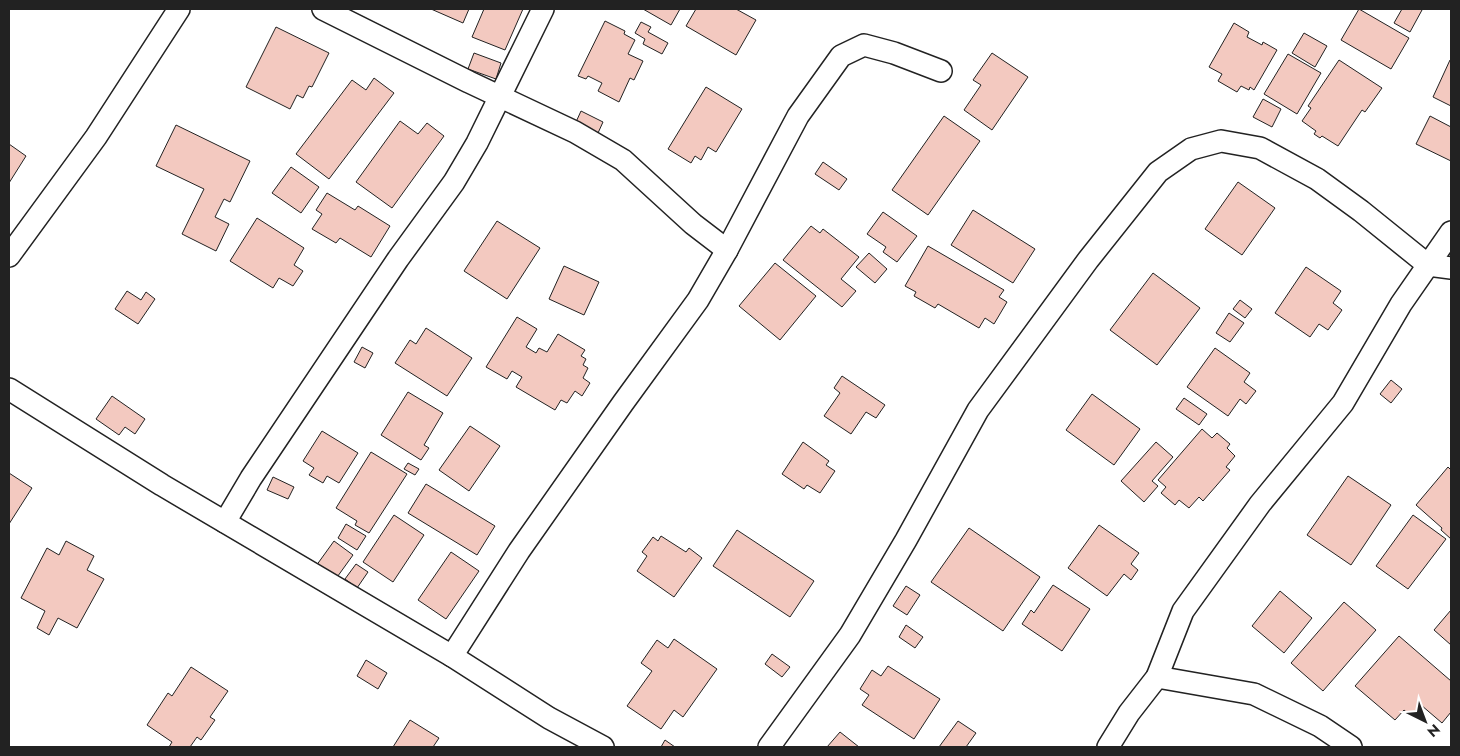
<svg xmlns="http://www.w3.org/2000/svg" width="1460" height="756" font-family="Jost,sans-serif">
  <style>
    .building { fill: #f3c9c0; stroke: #222 }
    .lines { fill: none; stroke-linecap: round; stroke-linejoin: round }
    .street-casing { stroke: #222; stroke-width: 24 }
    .street { stroke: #fff; stroke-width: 21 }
  </style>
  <rect width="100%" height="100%" fill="#fff"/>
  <g class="building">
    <path d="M431 9H469L463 23Z"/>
    <path d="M484 9H523L505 50 472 37Z"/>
    <path d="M643 9H680L671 25Z"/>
    <path d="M696 9H736L756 20 736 55 686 26Z"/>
    <path d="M1359 9 1409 38 1391 69 1341 40Z"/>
    <path d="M1402 9H1419L1422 10 1410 32 1394 23Z"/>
    <path d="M605 21 625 31 624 34 635 40 628 54 643 61 634 80 630 78 619 102 598 91 602 83 588 76 586 79 578 76Z"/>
    <path d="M641 22 651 27 648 32 668 43 662 54 643 44 645 39 635 33Z"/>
    <path d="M1234 23 1249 32 1247 37 1262 45 1263 42 1277 50 1254 90 1250 87 1249 90 1241 86 1237 92 1218 81 1222 74 1209 67Z"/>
    <path d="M276 27 329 53 312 87 309 86 303 98 297 95 290 109 246 87Z"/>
    <path d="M1304 33 1327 46 1315 67 1292 53Z"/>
    <path d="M474 53 501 63 496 79 468 69Z"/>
    <path d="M992 53 1028 77 992 130 964 110 981 85 973 80Z"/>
    <path d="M1288 54 1321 73 1297 114 1264 94Z"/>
    <path d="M1339 60 1382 88 1365 112 1362 110 1338 146 1322 136 1320 138 1314 134 1316 131 1302 121 1311 108 1308 106Z"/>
    <path d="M1450 60 1451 61V106L1433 97Z"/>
    <path d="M374 78 394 93 329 179 296 154 352 80 366 90Z"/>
    <path d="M706 87 742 109 716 152 708 147 701 160 695 156 691 163 668 149Z"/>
    <path d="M1263 99 1281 109 1272 127 1253 117Z"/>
    <path d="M581 111 603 122 598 133 576 122Z"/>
    <path d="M944 116 980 141 928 215 892 190Z"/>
    <path d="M1430 116 1451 127V161L1416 144Z"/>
    <path d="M400 121 418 134 427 123 444 136 392 208 356 182Z"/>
    <path d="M176 125 250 161 230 202 224 199 215 217 229 224 216 251 182 234 204 189 156 166Z"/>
    <path d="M9 144 26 156 9 183Z"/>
    <path d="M823 162 847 179 839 190 815 174Z"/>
    <path d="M291 167 319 187 301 213 272 193Z"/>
    <path d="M1238 182 1275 208 1242 255 1205 229Z"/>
    <path d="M327 193 355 210 358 206 390 226 371 257 340 238 336 243 312 229 322 214 316 210Z"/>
    <path d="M973 210 1035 249 1013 283 951 245Z"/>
    <path d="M883 212 917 236 897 262 883 252 886 247 867 234Z"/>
    <path d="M257 218 304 248 294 265 303 271 293 286 279 278 273 288 230 261Z"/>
    <path d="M497 221 540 248 507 299 464 271Z"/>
    <path d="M811 226 820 233 823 229 859 257 841 279 856 291 842 307 783 260Z"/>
    <path d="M928 246 1004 290 999 297 1007 302 994 324 985 318 979 328 938 304 935 308 914 296 916 292 905 286Z"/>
    <path d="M869 253 887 269 875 283 856 267Z"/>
    <path d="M775 263 816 296 780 340 739 306Z"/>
    <path d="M564 266 599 282 584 315 549 299Z"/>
    <path d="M1306 267 1341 291 1333 303 1342 310 1328 330 1319 324 1310 337 1275 313Z"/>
    <path d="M1153 273 1200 308 1157 365 1110 330Z"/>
    <path d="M127 291 141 300 146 292 155 299 138 324 115 309Z"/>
    <path d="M1240 300 1252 309 1245 318 1233 309Z"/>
    <path d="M1229 313 1244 323 1230 342 1216 333Z"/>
    <path d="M517 317 537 329 526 347 536 353 539 348 547 352 558 334 585 350 581 356 586 359 583 365 588 368 583 378 590 383 582 396 575 391 567 403 561 400 555 410 516 387 522 377 512 371 507 379 486 367Z"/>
    <path d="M426 328 472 358 447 396 395 363 410 340 416 344Z"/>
    <path d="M362 347 373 353 365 368 354 362Z"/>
    <path d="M1215 348 1250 373 1244 382 1256 391 1246 404 1240 399 1228 416 1187 387Z"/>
    <path d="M842 376 885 405 876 418 866 412 851 434 824 416 840 393 834 388Z"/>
    <path d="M1391 380 1402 389 1391 403 1380 394Z"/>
    <path d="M408 392 443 413 424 445 429 448 421 460 381 435Z"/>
    <path d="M1092 394 1140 429 1114 465 1066 430Z"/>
    <path d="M112 396 145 419 135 434 125 427 119 435 96 419Z"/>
    <path d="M1184 398 1207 414 1199 425 1176 409Z"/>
    <path d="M470 426 500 446 469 491 439 470Z"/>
    <path d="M1202 429 1212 438 1217 433 1230 444 1227 448 1235 456 1226 467 1230 470 1203 501 1199 497 1189 508 1179 500 1175 505 1161 493 1166 487 1158 480Z"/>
    <path d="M322 431 358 453 339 483 327 476 323 483 309 475 314 468 303 461Z"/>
    <path d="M803 442 829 461 826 465 835 471 820 493 807 485 804 489 782 474Z"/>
    <path d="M1156 442 1173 457 1152 481 1158 486 1144 502 1121 481Z"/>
    <path d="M371 452 407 474 369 533 355 525 357 521 336 508Z"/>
    <path d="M408 463 419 469 415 475 404 469Z"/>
    <path d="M1448 467 1451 470V539L1441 530 1442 528 1416 505Z"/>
    <path d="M9 473 32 488 9 524Z"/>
    <path d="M1348 476 1391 505 1351 565 1307 535Z"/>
    <path d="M273 477 294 487 288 499 267 490Z"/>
    <path d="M426 484 495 526 477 555 408 513Z"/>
    <path d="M394 515 424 535 393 582 363 562Z"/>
    <path d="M1413 515 1446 539 1408 589 1376 566Z"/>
    <path d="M346 524 366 536 357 550 338 538Z"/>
    <path d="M1099 525 1139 553 1131 564 1138 570 1131 580 1124 574 1107 596 1068 568Z"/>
    <path d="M969 528 1040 577 1003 631 931 582Z"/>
    <path d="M737 530 814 581 790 617 713 566Z"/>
    <path d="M661 536 686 552 689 548 702 558 674 597 637 571 647 556 642 552 653 537 658 541Z"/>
    <path d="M66 541 94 556 87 570 104 579 77 628 58 618 49 635 37 628 45 611 21 598 47 548 59 555Z"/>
    <path d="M334 541 353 555 335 580 316 566Z"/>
    <path d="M451 552 479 571 446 619 418 600Z"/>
    <path d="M356 564 368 572 357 588 345 579Z"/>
    <path d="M1053 585 1090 609 1062 651 1022 624 1031 610 1034 613Z"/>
    <path d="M906 586 920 595 907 615 893 606Z"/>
    <path d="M1280 591 1312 618 1284 653 1252 626Z"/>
    <path d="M1344 602 1376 630 1323 691 1291 663Z"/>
    <path d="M1451 610V645L1434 630Z"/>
    <path d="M906 625 923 637 915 648 899 637Z"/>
    <path d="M1399 636 1451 681V712L1442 723 1421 705 1411 716 1404 710 1395 720 1355 686Z"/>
    <path d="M674 639 717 669 683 717 674 710 661 729 627 706 652 671 641 663 657 640 668 648Z"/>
    <path d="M772 654 790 667 782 677 765 664Z"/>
    <path d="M366 660 387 673 378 689 357 676Z"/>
    <path d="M888 666 940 699 914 739 862 705 869 695 860 689 872 670 881 676Z"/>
    <path d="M191 667 228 691 210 717 215 720 201 740 197 737 190 747H169L172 742 147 725 168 693 172 696Z"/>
    <path d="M410 720 439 738 433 747H393Z"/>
    <path d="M958 721 976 733 966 747H939Z"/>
    <path d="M840 732 859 747H827Z"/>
    <path d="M665 740 675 747H661Z"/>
  </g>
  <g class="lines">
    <defs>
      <g id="street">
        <path d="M323 9 469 82 575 132 623 160 693 224 727 250"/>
        <path d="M9 256 96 137 179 9"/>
        <path d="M9 389 162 485 452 656 549 718 603 747"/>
        <path d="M225 522 251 478 398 259 454 182 477 143 543 9"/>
        <path d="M452 656 519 551 623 403 698 300 727 250 798 116 841 56 864 45 894 53 941 71"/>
        <path d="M1157 677 1254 694 1320 726 1351 747"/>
        <path d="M769 747 850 635 906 540 978 410 1088 260 1158 172 1191 149 1221 141 1260 148 1317 179 1361 211 1428 265 1451 268"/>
        <path d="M1108 747 1129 713 1157 677 1183 611 1260 504 1343 403 1401 304 1451 232"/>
      </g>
    </defs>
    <use href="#street" class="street-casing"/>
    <use href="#street" class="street"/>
  </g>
  <rect width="1460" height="756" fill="none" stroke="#222222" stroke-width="20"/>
  <g transform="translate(1425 721) rotate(138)" stroke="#ffffff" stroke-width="4" paint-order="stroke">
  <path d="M0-4L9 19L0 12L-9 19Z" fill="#222222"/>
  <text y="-8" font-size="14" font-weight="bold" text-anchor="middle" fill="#222222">N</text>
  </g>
</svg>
